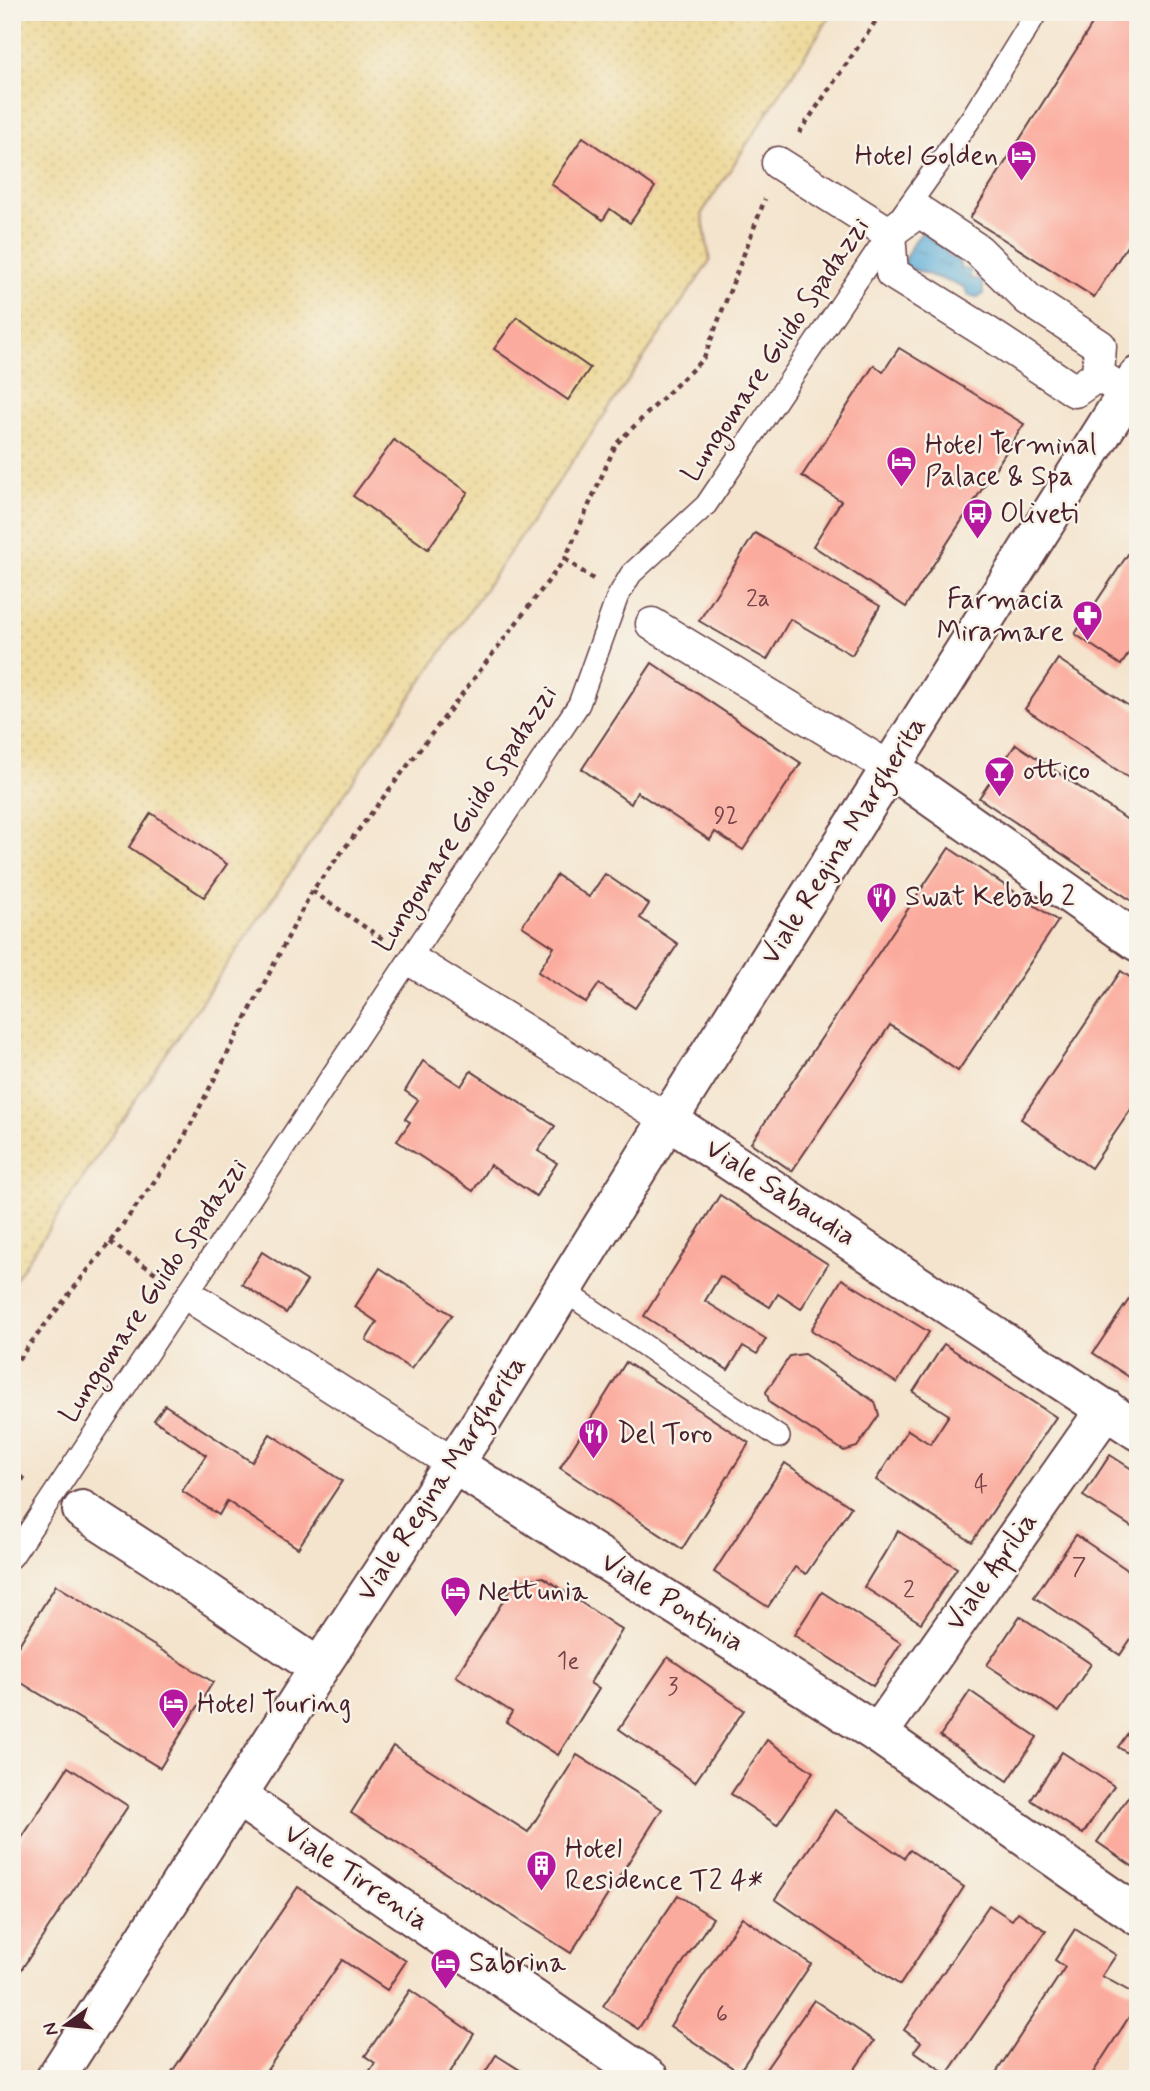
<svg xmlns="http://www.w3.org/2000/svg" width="1150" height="2091" font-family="Mynerve,sans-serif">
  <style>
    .sand { fill: url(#sand-dots); stroke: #9c7c64; stroke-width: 2 }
    .water { fill: url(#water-ripples); stroke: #546682; stroke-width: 2 }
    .building { fill: #fbab9d }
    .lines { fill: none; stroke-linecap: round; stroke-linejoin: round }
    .service-casing { stroke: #643d43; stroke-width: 24 }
    .pedestrian-casing { stroke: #643d43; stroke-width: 35 }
    .minor-casing { stroke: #643d43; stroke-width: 42 }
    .tertiary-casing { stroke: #643d43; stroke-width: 42 }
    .path { stroke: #643d43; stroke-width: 4.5; stroke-dasharray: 5 5; stroke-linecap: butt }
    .service { stroke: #fff; stroke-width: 21 }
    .pedestrian { stroke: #fff; stroke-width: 32 }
    .minor { stroke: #fff; stroke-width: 38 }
    .tertiary { stroke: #fff; stroke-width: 38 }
    .labels { text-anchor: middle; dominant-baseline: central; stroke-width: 5; stroke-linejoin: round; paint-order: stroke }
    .number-label { font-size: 24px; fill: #764248 }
    .poi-label { font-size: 28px; fill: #4a1f2b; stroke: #f7f3e8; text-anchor: start }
    .street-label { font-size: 28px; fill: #4a1f2b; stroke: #f7f3e8 }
  </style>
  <defs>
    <pattern id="sand-dots" width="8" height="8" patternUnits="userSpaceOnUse" patternTransform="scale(1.75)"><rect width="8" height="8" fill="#eeda9e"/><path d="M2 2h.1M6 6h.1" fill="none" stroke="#cebb88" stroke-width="1.8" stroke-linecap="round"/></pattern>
    <pattern id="water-ripples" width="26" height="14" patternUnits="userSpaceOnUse" patternTransform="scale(1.75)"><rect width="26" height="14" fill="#5dadd8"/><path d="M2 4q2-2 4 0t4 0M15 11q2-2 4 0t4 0" fill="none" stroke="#4f8caf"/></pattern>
  </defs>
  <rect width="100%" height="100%" fill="#f7f3e8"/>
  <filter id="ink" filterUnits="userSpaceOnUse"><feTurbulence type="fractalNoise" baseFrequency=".0143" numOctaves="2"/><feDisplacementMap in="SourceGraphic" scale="14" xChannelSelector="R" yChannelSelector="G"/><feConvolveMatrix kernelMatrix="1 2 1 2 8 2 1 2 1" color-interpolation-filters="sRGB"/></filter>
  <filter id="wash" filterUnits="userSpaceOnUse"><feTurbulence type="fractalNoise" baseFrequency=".00686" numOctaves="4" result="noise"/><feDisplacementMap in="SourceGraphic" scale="28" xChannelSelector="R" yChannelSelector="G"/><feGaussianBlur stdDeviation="1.57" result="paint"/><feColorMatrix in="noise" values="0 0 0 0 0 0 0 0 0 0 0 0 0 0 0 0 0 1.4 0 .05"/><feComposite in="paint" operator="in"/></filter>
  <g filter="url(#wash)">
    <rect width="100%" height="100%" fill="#f4e4cd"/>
    <path class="sand" d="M12 12H833L702 213 710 261 174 1042 12 1284Z"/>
    <path class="water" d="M927 229 932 242 945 247 948 256 958 259 961 269 971 270 970 278 980 280 983 284V294L979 297 969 296 964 287 904 266C907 251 915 238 927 229Z"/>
    <g id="blocks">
      <g class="building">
        <path d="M1100 12H1138V229L1094 297 970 218Z"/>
        <path d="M583 137 655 187 630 223 610 209 603 220 551 184Z"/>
        <path d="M517 317 590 368 568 400 494 349Z"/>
        <path d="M899 348 1024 424 906 607 813 546 841 501 802 476 874 365 883 372Z"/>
        <path d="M394 440 468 492 428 549 353 496Z"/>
        <path d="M755 533 880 606 852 655 790 619 767 660 699 621Z"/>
        <path d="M1138 539V640L1121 665 1075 634Z"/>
        <path d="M1058 659 1138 712V784L1025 709Z"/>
        <path d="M652 663 801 763 743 850 715 832 710 840 637 792 631 804 582 769Z"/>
        <path d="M1016 744 1138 827V905L979 798Z"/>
        <path d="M151 813 227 864 204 897 129 847Z"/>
        <path d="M949 848 1058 921 958 1071 890 1025 792 1171 751 1143Z"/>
        <path d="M605 874 649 904 640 918 678 944 635 1008 599 984 586 1003 538 972 554 947 522 926 557 875 589 897Z"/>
        <path d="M1121 971 1138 983V1099L1091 1168 1021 1119Z"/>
        <path d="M423 1061 461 1086 471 1071 555 1126 538 1151 557 1163 536 1196 490 1165 473 1191 397 1141 410 1122 405 1119 418 1100 405 1091Z"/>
        <path d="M720 1195 828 1264 801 1309 778 1294 770 1307 720 1276 705 1301 766 1339 757 1354 743 1346 728 1370 644 1316Z"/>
        <path d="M262 1252 307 1281 286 1313 242 1284Z"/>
        <path d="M380 1268 452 1315 411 1369 366 1340 377 1322 355 1307Z"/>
        <path d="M842 1279 929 1332 897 1383 811 1330Z"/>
        <path d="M1138 1286V1383L1093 1353Z"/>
        <path d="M944 1344 1056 1417 972 1542 876 1480 908 1430 930 1444 949 1415 913 1392Z"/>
        <path d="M804 1354 875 1402 879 1415 857 1447 844 1451 770 1403 766 1392 790 1356Z"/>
        <path d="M626 1362 749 1443 682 1549 560 1468Z"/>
        <path d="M165 1405 252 1462 270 1434 342 1481 298 1548 227 1501 219 1515 182 1491 206 1455 154 1420Z"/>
        <path d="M1110 1455 1138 1473V1531L1083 1496Z"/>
        <path d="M785 1463 851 1507 806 1574 795 1567 768 1607 714 1572Z"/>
        <path d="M898 1531 957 1568 921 1623 864 1587Z"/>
        <path d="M1076 1535 1138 1577V1628L1120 1655 1034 1597Z"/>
        <path d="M543 1577 622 1630 590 1683 599 1689 558 1755 506 1722 512 1712 456 1676 515 1582Z"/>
        <path d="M56 1585 213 1682 160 1768 12 1677V1656Z"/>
        <path d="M822 1592 901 1643 873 1686 794 1635Z"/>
        <path d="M1020 1616 1091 1664 1059 1712 987 1665Z"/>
        <path d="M668 1657 744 1710 695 1782 619 1729Z"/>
        <path d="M970 1691 1037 1737 1008 1781 940 1736Z"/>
        <path d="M1138 1719V1760L1118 1747Z"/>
        <path d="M767 1740 813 1772 777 1825 731 1794Z"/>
        <path d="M393 1746 528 1832 577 1755 662 1809 571 1953 351 1813Z"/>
        <path d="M1062 1752 1114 1786 1083 1834 1031 1800Z"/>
        <path d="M68 1767 128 1806 12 1984V1853Z"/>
        <path d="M1138 1783V1870L1097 1842Z"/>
        <path d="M835 1810 904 1858 910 1850 964 1887 900 1985 775 1899Z"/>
        <path d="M298 1887 406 1961 387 1990 342 1960 261 2079H167Z"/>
        <path d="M678 1895 713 1918 638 2029 603 2006Z"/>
        <path d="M989 1905 1012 1920 1018 1912 1046 1931 947 2074 914 2051 921 2042 904 2030Z"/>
        <path d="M742 1917 811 1964 739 2072 670 2026Z"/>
        <path d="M1075 1929 1116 1955 1102 1976 1138 1996V2003L1089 2079H992L1065 1967 1055 1960Z"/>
        <path d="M410 1990 474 2034 446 2079H364L375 2063 365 2056Z"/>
        <path d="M814 2000 874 2041 848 2079H759Z"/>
        <path d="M496 2055 534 2079H481Z"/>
      </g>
    </g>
  </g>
  <g filter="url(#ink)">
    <use href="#blocks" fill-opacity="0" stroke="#643d43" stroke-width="2"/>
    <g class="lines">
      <defs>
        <g id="service">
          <path d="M563 1290 779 1437"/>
          <path d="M12 1557 579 704 617 598 631 574 706 505 889 233 972 117 1037 12"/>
        </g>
        <g id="pedestrian">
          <path d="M778 163 889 233 919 211 978 250 1028 299 1100 346 1098 375 1138 400"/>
          <path d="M889 233 892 273 988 333 1075 391 1098 375"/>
          <path d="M652 624 890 768"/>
          <path d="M416 963 668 1120"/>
          <path d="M199 1302 454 1464"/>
        </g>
        <g id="minor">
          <path d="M890 768 1138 942"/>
          <path d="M668 1120 1138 1431"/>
          <path d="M454 1464 878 1734 1138 1916"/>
          <path d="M82 1510 173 1569 319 1668"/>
          <path d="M878 1734 1106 1409"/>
          <path d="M237 1796 650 2079"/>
        </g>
        <path id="tertiary" d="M55 2079 319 1668 478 1427 668 1120 1138 376"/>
      </defs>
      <use href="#service" class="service-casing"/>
      <use href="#pedestrian" class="pedestrian-casing"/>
      <use href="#minor" class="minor-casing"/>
      <use href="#tertiary" class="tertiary-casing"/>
      <g class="path">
        <path d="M799 133 882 12"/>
        <path d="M565 559 593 579"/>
        <path d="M312 891 384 940"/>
        <path d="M110 1242 160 1276"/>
        <path d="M12 1367 110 1242 178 1149 312 891 565 559 616 444 704 358 765 199"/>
        <path d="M12 1472 26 1480"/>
      </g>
      <use href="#service" class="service"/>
      <use href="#pedestrian" class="pedestrian"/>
      <use href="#minor" class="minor"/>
      <use href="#tertiary" class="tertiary"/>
    </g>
  </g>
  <defs>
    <symbol id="hotel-pin" viewBox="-11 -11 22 30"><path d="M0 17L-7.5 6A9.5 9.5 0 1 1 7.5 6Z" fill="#b5179e" stroke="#f7f3e8"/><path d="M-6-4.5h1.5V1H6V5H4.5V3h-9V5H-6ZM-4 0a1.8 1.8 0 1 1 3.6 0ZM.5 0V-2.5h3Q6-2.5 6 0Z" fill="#fff"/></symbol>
    <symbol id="bus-pin" viewBox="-11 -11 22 30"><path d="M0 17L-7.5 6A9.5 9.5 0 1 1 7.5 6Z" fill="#b5179e" stroke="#f7f3e8"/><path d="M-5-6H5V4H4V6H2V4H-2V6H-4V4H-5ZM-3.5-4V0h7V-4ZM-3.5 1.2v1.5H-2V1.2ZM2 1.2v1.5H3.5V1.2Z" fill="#fff"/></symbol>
    <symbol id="pharmacy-pin" viewBox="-11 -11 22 30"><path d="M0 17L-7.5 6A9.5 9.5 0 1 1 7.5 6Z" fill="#b5179e" stroke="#f7f3e8"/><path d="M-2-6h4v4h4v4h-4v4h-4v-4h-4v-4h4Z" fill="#fff"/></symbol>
    <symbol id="bar-pin" viewBox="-11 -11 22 30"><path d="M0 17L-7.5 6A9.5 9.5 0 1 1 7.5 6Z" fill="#b5179e" stroke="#f7f3e8"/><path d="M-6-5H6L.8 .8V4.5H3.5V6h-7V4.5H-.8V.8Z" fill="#fff"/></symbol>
    <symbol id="restaurant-pin" viewBox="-11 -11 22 30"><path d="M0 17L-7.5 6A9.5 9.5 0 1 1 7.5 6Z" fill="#b5179e" stroke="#f7f3e8"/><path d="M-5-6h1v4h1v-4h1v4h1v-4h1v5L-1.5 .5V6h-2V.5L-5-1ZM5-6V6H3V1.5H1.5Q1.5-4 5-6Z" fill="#fff"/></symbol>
    <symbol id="building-pin" viewBox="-11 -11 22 30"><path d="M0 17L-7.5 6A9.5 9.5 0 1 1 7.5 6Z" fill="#b5179e" stroke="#f7f3e8"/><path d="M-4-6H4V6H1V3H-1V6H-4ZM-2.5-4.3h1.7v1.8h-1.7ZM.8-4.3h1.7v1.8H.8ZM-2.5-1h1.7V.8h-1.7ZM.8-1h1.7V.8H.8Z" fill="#fff"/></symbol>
  </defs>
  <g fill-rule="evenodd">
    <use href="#hotel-pin" x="1004" y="138" width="35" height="47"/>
    <use href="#hotel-pin" x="884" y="444" width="35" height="47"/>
    <use href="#bus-pin" x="960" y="496" width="35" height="47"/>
    <use href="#pharmacy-pin" x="1070" y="598" width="35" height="47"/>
    <use href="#bar-pin" x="982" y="754" width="35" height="47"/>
    <use href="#restaurant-pin" x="864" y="880" width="35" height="47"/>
    <use href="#restaurant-pin" x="576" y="1416" width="35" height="47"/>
    <use href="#hotel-pin" x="438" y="1574" width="35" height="47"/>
    <use href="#hotel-pin" x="156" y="1686" width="35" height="47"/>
    <use href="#building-pin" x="524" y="1848" width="35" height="47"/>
    <use href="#hotel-pin" x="428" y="1946" width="35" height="47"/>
  </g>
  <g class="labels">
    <g class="number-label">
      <text x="758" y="599">2a</text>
      <text x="726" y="816">92</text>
      <text x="981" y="1485">4</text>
      <text x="1079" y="1567">7</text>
      <text x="909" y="1590">2</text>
      <text x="568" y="1661">1e</text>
      <text x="673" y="1687">3</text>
      <text x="722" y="2014">6</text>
    </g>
    <g class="poi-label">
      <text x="998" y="156" text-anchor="end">Hotel Golden</text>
      <text x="925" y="445">Hotel Terminal<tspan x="925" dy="32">Palace &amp; Spa</tspan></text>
      <text x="1000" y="514">Oliveti</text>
      <text x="1064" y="600" text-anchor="end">Farmacia<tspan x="1064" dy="32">Miramare</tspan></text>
      <text x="1023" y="771">ottico</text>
      <text x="905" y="897">Swat Kebab 2</text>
      <text x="617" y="1434">Del Toro</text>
      <text x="478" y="1592">Nettunia</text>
      <text x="197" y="1704">Hotel Touring</text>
      <text x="565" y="1849">Hotel<tspan x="565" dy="32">Residence T2 4*</tspan></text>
      <text x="469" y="1963">Sabrina</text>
    </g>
    <g class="street-label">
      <text transform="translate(776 350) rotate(-56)">Lungomare Guido Spadazzi</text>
      <text transform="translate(466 819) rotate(-57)">Lungomare Guido Spadazzi</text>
      <text transform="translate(844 841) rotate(-58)">Viale Regina Margherita</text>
      <text transform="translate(780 1193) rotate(33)">Viale Sabaudia</text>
      <text transform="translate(154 1291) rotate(-56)">Lungomare Guido Spadazzi</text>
      <text transform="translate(442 1479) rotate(-57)">Viale Regina Margherita</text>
      <text transform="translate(992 1572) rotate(-55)">Viale Aprilia</text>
      <text transform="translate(672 1603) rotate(32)">Viale Pontinia</text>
      <text transform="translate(356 1878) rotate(34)">Viale Tirrenia</text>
    </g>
  </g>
  <rect width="1150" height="2091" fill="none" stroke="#f7f3e8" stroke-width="42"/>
  <g transform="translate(66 2025) rotate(255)" stroke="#f7f3e8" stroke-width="5" paint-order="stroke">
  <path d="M0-5L12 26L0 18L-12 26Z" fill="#4a1f2b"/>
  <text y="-10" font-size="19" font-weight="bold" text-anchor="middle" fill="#4a1f2b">N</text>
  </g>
</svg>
